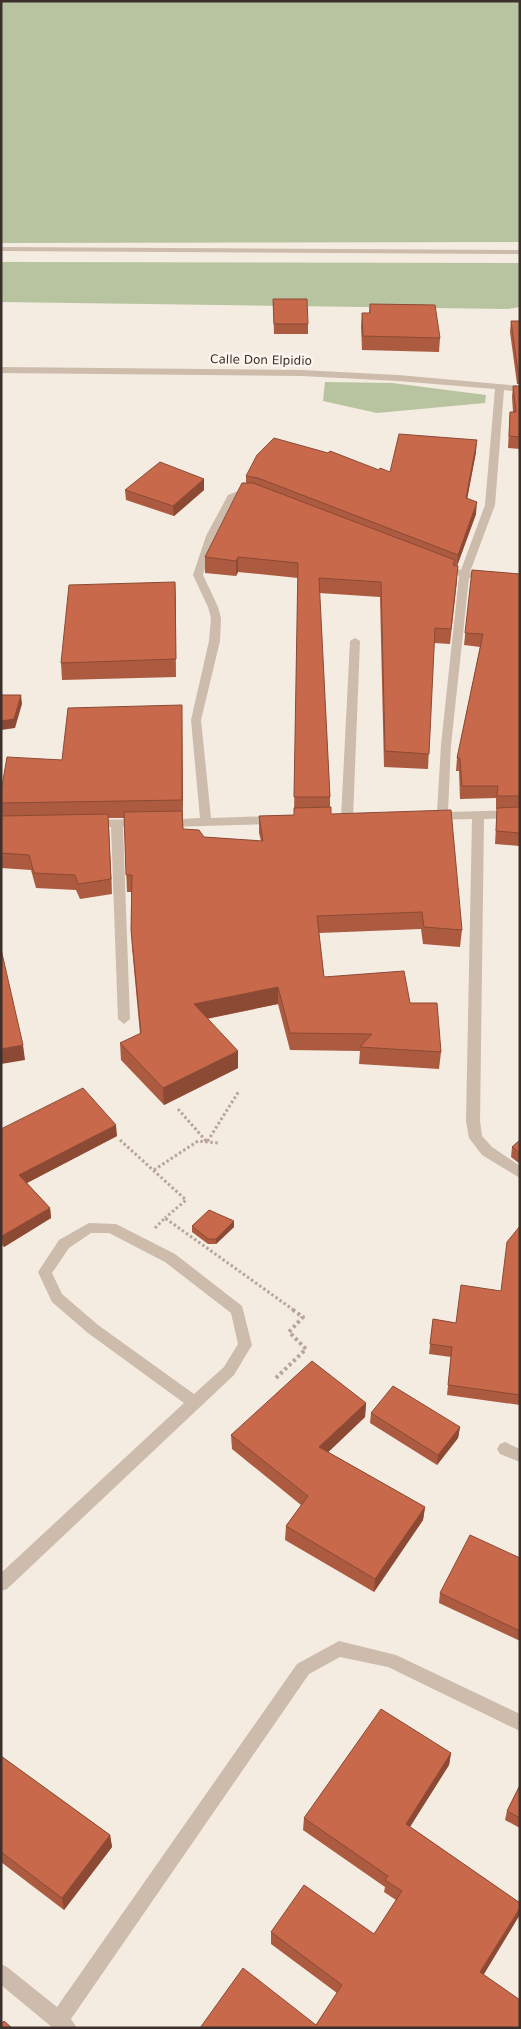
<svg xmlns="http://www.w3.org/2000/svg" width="521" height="2029" font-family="'DejaVu Sans',sans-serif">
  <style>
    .green { fill: #b8c4a0 }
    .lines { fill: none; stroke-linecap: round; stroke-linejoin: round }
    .path-far1 { stroke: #b9a596; stroke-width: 3; stroke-dasharray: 2.5 2.5; stroke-linecap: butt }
    .path { stroke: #b9a596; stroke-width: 4; stroke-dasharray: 3 3; stroke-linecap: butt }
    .service { fill: #cdbbac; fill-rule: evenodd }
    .minor { fill: #cdbbac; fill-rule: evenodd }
    .wall { fill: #ac5a40 }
    .shaded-wall { fill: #8c4a34 }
    .building { fill: #c8694b; stroke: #8c4a34 }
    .labels { text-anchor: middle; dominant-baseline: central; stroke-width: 5; stroke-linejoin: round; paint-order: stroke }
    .far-street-label { font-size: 12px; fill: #3b302b; stroke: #fbf5ee }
  </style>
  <rect width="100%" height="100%" fill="#f4ebe1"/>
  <g class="green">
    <path d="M1 1H520V242L1 243Z"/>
    <path d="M1 262 520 263V307L508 309 1 302Z"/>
    <path d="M325 382 392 383 486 395 485 403 377 413 323 401Z"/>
  </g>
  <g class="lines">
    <g class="path-far1">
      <path d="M178 1109 207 1142 239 1091"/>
      <path d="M120 1140 186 1200 165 1218"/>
      <path d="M154 1170 198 1141 218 1143"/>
      <path d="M155 1228 165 1218 295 1311"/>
    </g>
    <path class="path" d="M276 1378 306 1349 289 1332 303 1317 293 1310"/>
    <g class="service">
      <path d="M355 638 360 641 353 818 347 822 341 818 350 641Z"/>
      <path d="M505 1442 520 1449V1462L500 1454 497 1449 500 1444Z"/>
    </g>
    <g class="minor">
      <path d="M1 247 520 250V254L1 251Z"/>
      <path d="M1 367 301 370 398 375 520 386V392L504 390 495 505 470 572 520 575V581L469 578 451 745 448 812 520 810V818L484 819 480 1121 482 1136 492 1147 520 1166V1178L482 1155 469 1138 466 1121 472 819 435 820 429 816 437 812 441 745 459 576 437 566 442 563 461 570 485 505 495 389 398 381 301 376 1 373Z"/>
      <path d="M253 490 258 493 256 495C247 497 238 494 232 503L211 549 203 575 218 607 221 618 220 641 201 720 211 818 275 816 281 820 275 824 167 827 163 826 161 823 163 820 200 818 191 720 209 641 211 618 208 607 193 575 206 536 228 495 241 490Z"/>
      <path d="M140 819 144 820 146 823 144 826 123 827 130 1019 124 1024 118 1019 111 827 92 828 86 824 92 820Z"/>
      <path d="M89 1223 116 1224 175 1254 242 1306 252 1345 234 1375 7 1589 1 1591V1573L184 1403 88 1333 52 1302 38 1272 59 1240ZM91 1233H109L165 1262 231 1313 238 1344 224 1367 194 1394 98 1325 62 1294 52 1273 69 1248Z"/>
      <path d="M339 1641 396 1655 520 1714V1731L388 1667 340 1657 309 1674 71 2019 77 2028H53L1 1985V1964L7 1967 57 2007 297 1664Z"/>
    </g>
  </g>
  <g class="wall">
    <path d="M273 299 308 324V334H274Z"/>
    <path d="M370 304 440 338 439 352 362 350 361 326 362 313H369Z"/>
    <path d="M511 321H520V449L508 448 510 412H513L512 397 513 386H519V384H517L510 332Z"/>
    <path d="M476 452 467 499 476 514 457 566V581L450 644 434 643 428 769 384 767 380 597 319 593 330 797V807L331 814 462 930 460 947 423 944 421 929 319 933 324 977 410 1003 441 1052 439 1069 359 1064 360 1051 290 1050 278 1004 207 1019 238 1051V1068L164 1105 121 1060 120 1043 140 1034 132 947 131 930V892H127L124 818H108L112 894 80 899 76 890 36 888 31 870 1 868V792L62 760 182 705 183 829 204 837 261 841 259 833V816L294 815 298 578 238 572 236 576 205 573V557L246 483V476L379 470 390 472Z"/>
    <path d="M204 479V490L174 516 126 500 125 490Z"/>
    <path d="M472 570 520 574V846L495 844 497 809H496V798L460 799 459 771H456L457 758 480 647 464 645Z"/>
    <path d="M175 582 176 677 62 680 61 663Z"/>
    <path d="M1 1129 117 1136 27 1183 50 1208 51 1218 4 1247 1 1244Z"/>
    <path d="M520 1140V1164L511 1157 512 1147Z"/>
    <path d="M192 1226 234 1227 216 1244H208L192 1232Z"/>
    <path d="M520 1226V1405L447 1395 451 1357 429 1354 433 1319 456 1323 501 1291Z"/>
    <path d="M366 1403 365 1417 328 1452 425 1507 423 1520 374 1592 285 1540 286 1526 301 1505 232 1449 231 1435Z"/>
    <path d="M371 1413 460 1427 458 1438 437 1465 370 1423Z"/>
    <path d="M520 1558V1641L439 1603 440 1593Z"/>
    <path d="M451 1753 449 1765 410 1827 520 1903 519 1916 483 1975 316 2025 337 1993 271 1944V1932L374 1934 396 1900 384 1892 385 1887 303 1830 304 1818Z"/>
    <path d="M1 1756 110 1835 112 1847 64 1910 1 1862Z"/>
    <path d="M520 1785V1828L505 1820 507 1811Z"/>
  </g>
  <g class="shaded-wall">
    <path d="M477 440 476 452 465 510 466 498Z"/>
    <path d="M204 479V490L174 516 173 506Z"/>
    <path d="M477 502 476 514 457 566 458 555Z"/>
    <path d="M238 557V572L236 576V561Z"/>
    <path d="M175 582 176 600V677V659Z"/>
    <path d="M21 695 22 704 15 728 1 730V721Z"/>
    <path d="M182 705V722L183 816 182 800Z"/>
    <path d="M108 814 109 829 112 894 111 879Z"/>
    <path d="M278 987V1004L194 1021V1004Z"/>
    <path d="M23 1045 25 1060 1 1064V1049Z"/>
    <path d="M238 1051V1068L164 1105 163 1088Z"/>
    <path d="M116 1125 117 1136 21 1186 19 1175Z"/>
    <path d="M50 1208 51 1218 4 1247 2 1236Z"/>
    <path d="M234 1221V1227L216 1244V1239Z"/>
    <path d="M366 1403 365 1417 319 1461V1447Z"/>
    <path d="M460 1427 458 1438 437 1465 438 1455Z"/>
    <path d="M425 1507 423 1520 374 1592 375 1579Z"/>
    <path d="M451 1753 449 1765 404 1836 406 1824Z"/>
    <path d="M110 1835 112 1847 64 1910 62 1898Z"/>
    <path d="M520 1908 519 1916 478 1984 480 1972Z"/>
  </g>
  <g class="building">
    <path d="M273 299H307L308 324H274Z"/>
    <path d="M370 304 435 305 440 338 363 336 362 313H370Z"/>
    <path d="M511 321H520V373L518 372Z"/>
    <path d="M513 386H520V437L509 436 510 412H516Z"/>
    <path d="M399 434 477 440 466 498 477 502 458 555 258 478 246 476 257 455 274 438 328 453 330 451 379 470 380 468 390 472Z"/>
    <path d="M160 462 204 479 173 506 125 490Z"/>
    <path d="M242 483H253L455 560 453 565 458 566 451 629 435 628 429 754 385 751 381 582 319 578 330 797H294L298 563 238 557 236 561 205 557Z"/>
    <path d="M472 570 520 574V796H497L498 786H462L460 758H457L483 634 465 633Z"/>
    <path d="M175 582 176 659 61 663 69 585Z"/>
    <path d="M1 695H21L14 719 1 721Z"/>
    <path d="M182 705V800L1 803V792L7 757 62 760 68 708Z"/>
    <path d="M331 807V814L451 810 462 930 424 927 422 912 317 916 324 977 404 971 410 1003H437L441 1052 360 1047 372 1034 290 1033 278 987 194 1004 238 1051 163 1088 120 1043 141 1033 131 930 132 875H126L124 812 182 811 183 829 199 830 204 837 263 841 259 816 294 815V808Z"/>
    <path d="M520 807V833L496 831 497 808Z"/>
    <path d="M108 814 111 879 78 884 75 875 34 873 29 855 1 853V816Z"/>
    <path d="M1 949 23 1045 1 1049Z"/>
    <path d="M83 1088 116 1125 19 1175 50 1208 2 1236 1 1235V1129Z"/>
    <path d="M520 1140V1153L512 1147Z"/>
    <path d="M209 1210 234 1221 216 1239H208L192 1226Z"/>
    <path d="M520 1226V1395L448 1385 452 1347 430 1344 433 1319 456 1323 461 1285 501 1291 507 1242Z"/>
    <path d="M312 1361 366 1403 319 1447 425 1507 375 1579 286 1526 308 1496 231 1435Z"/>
    <path d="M393 1386 460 1427 438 1455 371 1413Z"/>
    <path d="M470 1535 520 1558V1631L440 1593Z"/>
    <path d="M381 1709 451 1753 406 1824 520 1903V1908L480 1972 520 2000V2028H200L243 1968 316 2025 342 1985 271 1932 304 1885 374 1934 402 1891 385 1880 388 1876 304 1818Z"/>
    <path d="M1 1756 110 1835 62 1898 1 1852Z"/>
    <path d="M520 1785V1818L507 1811Z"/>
    <path d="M4 2021 12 2028H1V2024Z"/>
  </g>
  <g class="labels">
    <g class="far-street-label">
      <text transform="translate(261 360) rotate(1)">Calle Don Elpidio</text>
    </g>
  </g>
  <rect width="521" height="2029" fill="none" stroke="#3b302b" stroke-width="5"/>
</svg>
